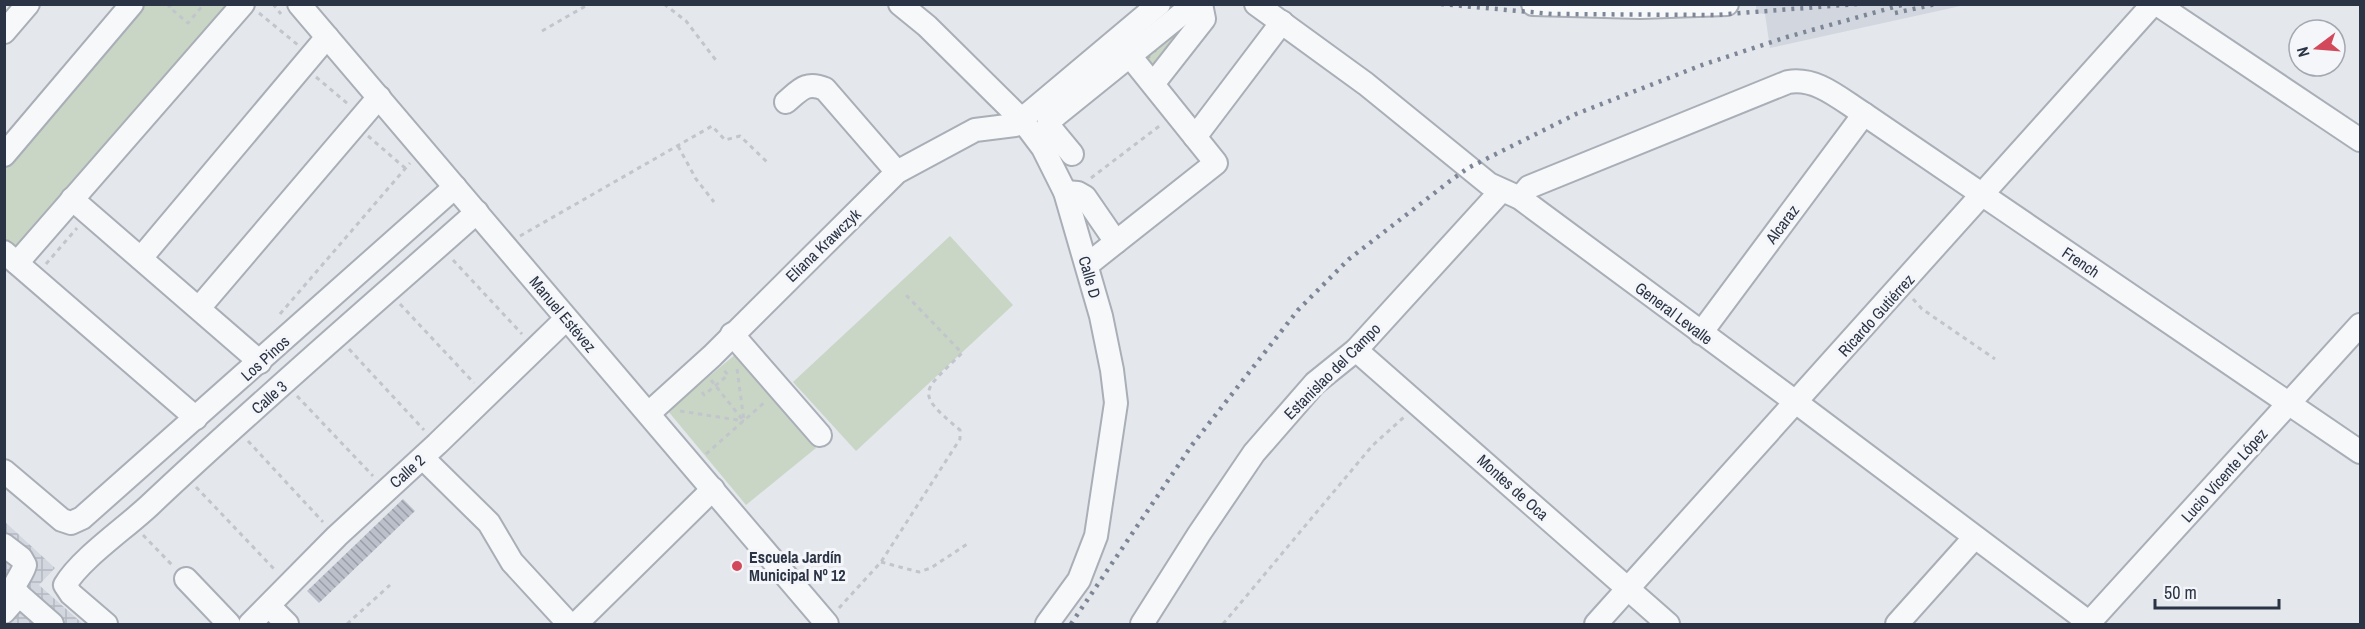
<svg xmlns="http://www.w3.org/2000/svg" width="2365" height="629" font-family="'Archivo Narrow',sans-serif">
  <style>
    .built { fill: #d2d6de }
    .industrial { fill: url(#industrial-grid) }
    .grass { fill: url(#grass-dots) }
    .green { fill: #c9d6c5 }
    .building { fill: url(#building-back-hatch) }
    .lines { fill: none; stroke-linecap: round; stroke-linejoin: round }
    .minor-casing { stroke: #a9aeb7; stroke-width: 26 }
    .path { stroke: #c2c5cb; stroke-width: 3; stroke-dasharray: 4.5 4.5; stroke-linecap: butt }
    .minor { stroke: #f7f8fa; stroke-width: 22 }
    .rail { stroke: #7d8696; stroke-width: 4.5; stroke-dasharray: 3 6; stroke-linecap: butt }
    .poi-dot { fill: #d1495b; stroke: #f4f6f9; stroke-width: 2 }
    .labels { text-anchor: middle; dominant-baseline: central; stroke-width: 6; stroke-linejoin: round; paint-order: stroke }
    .street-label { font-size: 16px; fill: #2b3445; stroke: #f4f6f9 }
    .poi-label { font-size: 16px; font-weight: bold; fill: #2b3445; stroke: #f4f6f9; text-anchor: start }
  </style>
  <defs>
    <pattern id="industrial-grid" width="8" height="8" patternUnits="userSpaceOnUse" patternTransform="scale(1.5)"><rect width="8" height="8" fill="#d2d6de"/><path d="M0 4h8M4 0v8" fill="none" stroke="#b4b8c0"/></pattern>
    <pattern id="grass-dots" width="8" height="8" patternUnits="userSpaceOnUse" patternTransform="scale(1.5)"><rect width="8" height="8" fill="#c9d6c5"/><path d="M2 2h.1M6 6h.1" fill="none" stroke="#adb8ab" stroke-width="1.8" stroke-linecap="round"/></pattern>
    <pattern id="building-back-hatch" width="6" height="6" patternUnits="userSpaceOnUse" patternTransform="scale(1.5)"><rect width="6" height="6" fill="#bbc0ca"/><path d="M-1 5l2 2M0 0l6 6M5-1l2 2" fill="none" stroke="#989da6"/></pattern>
  </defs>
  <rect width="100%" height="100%" fill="#e4e7ec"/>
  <path class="built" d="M1756 5V4L1965 5 1770 48 1765 14 1756 13Z"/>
  <path class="industrial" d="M4 521 55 568 39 585 83 624H5Z"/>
  <path class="grass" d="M1196 10 1151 73 1137 56Z"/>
  <g class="green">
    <path d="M143 5H231L20 253 5 241V168Z"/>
    <path d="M950 236 1013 305 856 451 793 382Z"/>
    <path d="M737 353 816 448 746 505 668 411Z"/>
  </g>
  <path class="building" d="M403 499 415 511 319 603 307 591Z"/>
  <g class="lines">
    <defs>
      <g id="minor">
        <path d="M299 4 827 624"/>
        <path d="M900 4 927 26 1022 120 1043 148 1065 192 1101 316 1112 370 1116 403 1096 536 1079 580 1047 624"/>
        <path d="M1256 4 1366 84 1489 184 1520 198 1797 403 2091 624"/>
        <path d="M1533 4 1640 7 1727 4"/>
        <path d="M2157 4 2360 140"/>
        <path d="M4 32 28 4"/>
        <path d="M1153 84 1204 19 1201 4"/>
        <path d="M786 102C800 90 806 81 825 89L897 172"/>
        <path d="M1195 137 1282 22"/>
        <path d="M1072 154 1048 125 1049 121 1194 4"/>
        <path d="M4 155 132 4"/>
        <path d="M1065 192 1078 193 1085 197 1116 242"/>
        <path d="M1520 198 1529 187 1788 82C1817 77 1840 99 1864 114L2360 452"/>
        <path d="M72 199 260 362"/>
        <path d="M4 252 196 418"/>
        <path d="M141 258 327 37"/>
        <path d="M17 263 243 4"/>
        <path d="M1087 265 1216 163 1130 56"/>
        <path d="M199 308 379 97"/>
        <path d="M1701 333 1864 114"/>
        <path d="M732 334 820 435"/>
        <path d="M1356 350 1668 624"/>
        <path d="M649 413 712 356 897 172 975 130 1015 125 1159 4"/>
        <path d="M423 458 489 523 512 562 569 624"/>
        <path d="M4 471 62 520 71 523 82 518 455 187"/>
        <path d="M4 545 21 558 25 565C22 575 16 580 14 588L19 595"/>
        <path d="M186 579 229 624"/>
        <path d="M269 606 287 624"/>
        <path d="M4 612 19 595 52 624"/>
        <path d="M106 624 71 594 65 585C81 558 127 527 151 504 257 404 368 309 477 212"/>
        <path d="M250 624 337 536 437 444 566 319"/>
        <path d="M576 624 713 489"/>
        <path d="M1142 624 1199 534 1254 453 1315 383 1356 350 1501 191"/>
        <path d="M1596 624 2153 4"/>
        <path d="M1897 624 1974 538"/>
        <path d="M2088 624 2360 325"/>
      </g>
    </defs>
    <use href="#minor" class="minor-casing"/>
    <g class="path">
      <path d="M172 4 169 7 188 23 204 4"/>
      <path d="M273 4 281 14"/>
      <path d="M664 4 686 21 718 63"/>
      <path d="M259 13 298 45"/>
      <path d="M542 31 589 4"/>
      <path d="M316 77 348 104"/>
      <path d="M368 136 405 168"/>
      <path d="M678 146 696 179 714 202"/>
      <path d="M1091 178 1162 124"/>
      <path d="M520 236 712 126 725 140 740 136 768 163"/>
      <path d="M453 260 522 334"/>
      <path d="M46 264 77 228"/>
      <path d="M1913 299 1922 309 1995 359"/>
      <path d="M400 304 474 383"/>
      <path d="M280 314 410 163"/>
      <path d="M349 349 424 430"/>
      <path d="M737 369 744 421"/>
      <path d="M711 380 742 419"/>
      <path d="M702 392 704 395 728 375 724 370"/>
      <path d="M297 396 373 476"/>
      <path d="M680 411 744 421"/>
      <path d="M248 441 323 522"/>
      <path d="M706 454 766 401"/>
      <path d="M196 487 276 571"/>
      <path d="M143 535 174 567"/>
      <path d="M881 562 919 572 931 568 967 544"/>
      <path d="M839 608 881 562 960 439V430C913 391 923 392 962 353L906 295"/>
      <path d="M347 624 390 585"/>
      <path d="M1223 624 1372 446 1404 417"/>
    </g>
    <use href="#minor" class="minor"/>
    <g class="rail">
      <path d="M1441 4 1552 14 1715 15 1857 4"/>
      <path d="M1895 13 1936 4"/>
      <path d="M1071 624 1192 445 1298 310 1349 259 1450 181 1468 168 1576 114 1702 65 1787 37 1905 4"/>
    </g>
  </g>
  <circle class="poi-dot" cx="737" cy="566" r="6"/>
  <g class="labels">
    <g class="street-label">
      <text transform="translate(1782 224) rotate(-53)">Alcaraz</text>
      <text transform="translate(823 245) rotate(-44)">Eliana Krawczyk</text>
      <text transform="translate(2081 262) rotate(34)">French</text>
      <text transform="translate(1090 277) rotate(74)">Calle D</text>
      <text transform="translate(1674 313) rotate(37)">General Levalle</text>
      <text transform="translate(563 314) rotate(50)">Manuel Estévez</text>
      <text transform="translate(1876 315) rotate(-48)">Ricardo Gutiérrez</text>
      <text transform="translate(265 358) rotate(-42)">Los Pinos</text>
      <text transform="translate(1332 371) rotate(-45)">Estanislao del Campo</text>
      <text transform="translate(269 397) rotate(-41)">Calle 3</text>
      <text transform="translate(407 471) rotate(-42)">Calle 2</text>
      <text transform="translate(2224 475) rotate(-48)">Lucio Vicente López</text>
      <text transform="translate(1513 487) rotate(42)">Montes de Oca</text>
    </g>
    <g class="poi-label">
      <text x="749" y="557">Escuela Jardín<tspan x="749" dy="18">Municipal Nº 12</tspan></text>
    </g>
  </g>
  <rect width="2365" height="629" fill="none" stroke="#2b3445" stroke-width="12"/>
  <g transform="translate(2317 48) rotate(254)"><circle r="28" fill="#f4f6f9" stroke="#a4a8b1" stroke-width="1.5"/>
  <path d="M0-4.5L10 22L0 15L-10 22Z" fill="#d1495b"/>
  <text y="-9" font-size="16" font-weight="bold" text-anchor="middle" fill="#2b3445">N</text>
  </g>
  <path d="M2155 599v9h124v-9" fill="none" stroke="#2b3445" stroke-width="3"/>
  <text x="2164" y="599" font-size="18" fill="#2b3445" stroke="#f4f6f9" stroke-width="4.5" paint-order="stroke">50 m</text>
</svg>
